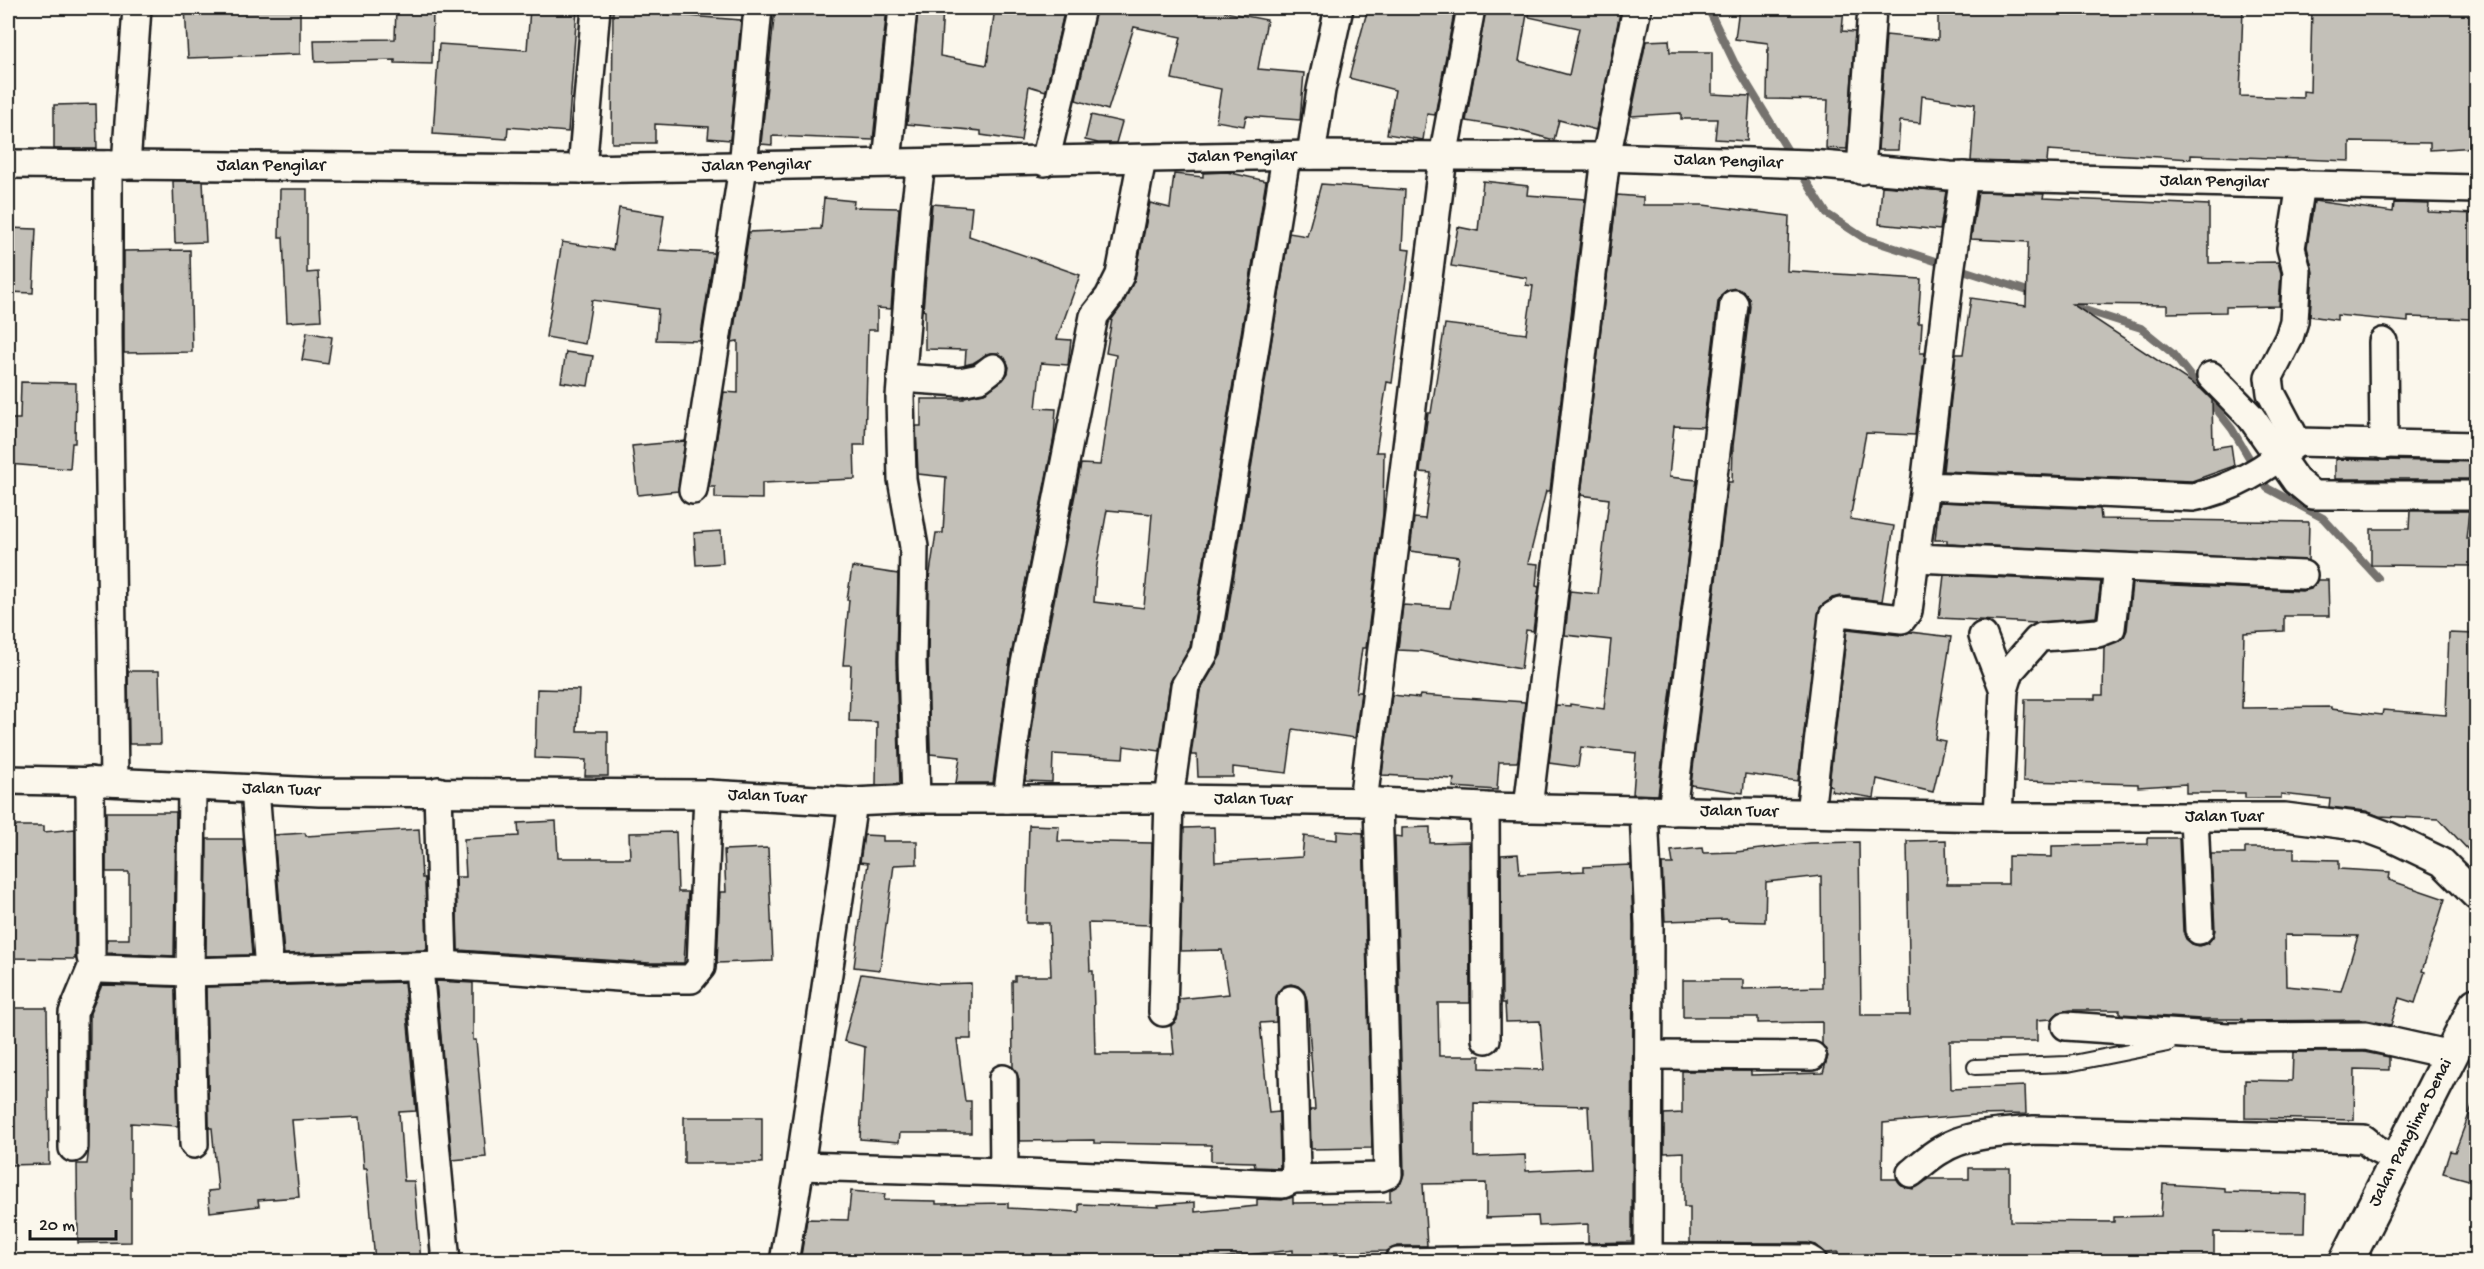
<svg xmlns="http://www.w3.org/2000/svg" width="2484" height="1269" font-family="'Gochi Hand',sans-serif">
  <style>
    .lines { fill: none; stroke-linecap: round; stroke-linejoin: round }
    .stream { stroke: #74726e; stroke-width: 8 }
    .building { fill: #c3c0b8; stroke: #1c1c1c; stroke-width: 1.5; fill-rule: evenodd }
    .service-casing { stroke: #1c1c1c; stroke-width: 18 }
    .minor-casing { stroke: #1c1c1c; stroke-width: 32 }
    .primary-casing { stroke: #1c1c1c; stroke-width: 38 }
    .service { stroke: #fbf7ec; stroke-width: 14 }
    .minor { stroke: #fbf7ec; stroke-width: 27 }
    .primary { stroke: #fbf7ec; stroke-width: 33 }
    .labels { text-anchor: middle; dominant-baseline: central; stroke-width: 6; stroke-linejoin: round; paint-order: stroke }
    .street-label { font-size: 18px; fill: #1c1c1c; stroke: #fbf7ec }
  </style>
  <rect width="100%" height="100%" fill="#fbf7ec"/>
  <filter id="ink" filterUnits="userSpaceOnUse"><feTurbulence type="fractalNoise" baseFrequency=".0167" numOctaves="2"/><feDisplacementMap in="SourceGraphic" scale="12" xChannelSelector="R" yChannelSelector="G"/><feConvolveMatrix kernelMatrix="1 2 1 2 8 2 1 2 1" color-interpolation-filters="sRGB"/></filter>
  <g filter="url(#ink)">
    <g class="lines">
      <g class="stream">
        <path d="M1708 8 1734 62 1793 159"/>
        <path d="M1799 170 1827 214 1864 238 2037 294"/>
        <path d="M2069 305 2141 328 2172 353 2232 429 2267 488 2323 518 2378 578"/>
      </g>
    </g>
    <g class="building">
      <path d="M185 8H300V54L188 58Z"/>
      <path d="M396 8H433L432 64 395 63V60L315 62 314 40 395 39Z"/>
      <path d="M530 8 577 9 568 132 508 127 507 139 433 134 439 44 527 50Z"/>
      <path d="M613 8H663V14L741 20 730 140 708 138 709 127 655 124V143H612Z"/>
      <path d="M775 8H887L873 140 772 136V145L761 144Z"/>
      <path d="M918 8H943L940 56 987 65 995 8H1065L1046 91 1029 86 1021 141 981 135V131L907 124Z"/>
      <path d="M1096 8H1226L1225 12 1267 20 1258 69 1304 73 1300 120 1246 116 1244 126 1216 121 1221 89 1172 79 1181 37 1134 27 1108 110 1076 100Z"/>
      <path d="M1368 8H1455L1435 115 1427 114 1423 140 1387 134 1395 90 1349 78Z"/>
      <path d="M1486 8H1528L1519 61 1569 75 1579 28 1529 17 1530 8H1621L1596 130 1559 120 1554 140 1509 128 1466 121Z"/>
      <path d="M1739 8H1844L1842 31 1855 32 1847 149 1826 148 1828 100 1767 99 1768 43 1735 39Z"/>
      <path d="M1938 8H2243L2240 96 2303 98V91L2310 92 2312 8H2476V48H2474L2476 147 2430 150V143L2350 142V161L2191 155V159L2048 150 2047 163 1971 161 1975 104 1922 96 1920 123 1900 121 1898 150H1878L1886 35 1938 40Z"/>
      <path d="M1669 40 1670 52H1712V94L1750 96 1747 141 1715 139 1717 119H1681V113L1631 116 1646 41Z"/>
      <path d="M96 104 97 149H54V105Z"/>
      <path d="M1091 115 1122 122 1116 143H1098L1085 140Z"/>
      <path d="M1227 172 1266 181 1190 647 1170 683 1160 751 1124 746 1123 758 1053 754 1052 782 1025 781 1040 672 1081 464 1100 465 1116 355 1106 353 1112 319 1123 304 1135 278 1150 203 1170 208 1174 174 1203 177V173ZM1107 510 1152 514 1144 608 1094 602 1096 570Z"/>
      <path d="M173 181H203L206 242 175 243Z"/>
      <path d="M1483 181 1528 186 1527 195 1585 199 1550 491H1546L1528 563 1538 564 1536 586 1539 587 1533 631 1526 630 1521 669 1420 651 1398 650 1403 605 1450 608 1459 557 1410 551 1414 518 1425 519 1431 473 1420 472 1428 413H1431L1445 324 1526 334 1533 286 1526 285 1527 278 1451 266 1458 227 1478 231Z"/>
      <path d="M1321 184 1405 190 1402 249 1410 250 1392 383 1387 382 1376 452H1384L1383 514 1366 648H1362L1356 692H1361L1355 738 1293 729 1287 773 1233 767V777H1198L1197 755H1191L1200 691 1221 655 1289 233 1307 236Z"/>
      <path d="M1882 186 1946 191 1940 230 1879 224Z"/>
      <path d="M280 189H307V273L318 272 321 320 287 322 283 237H279Z"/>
      <path d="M1978 192 2044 194 2043 198 2209 205V263L2278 262 2281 273 2279 306 2226 307V312L2167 313V305L2072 304 2201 389 2212 400 2213 448 2231 445 2234 466 2192 481 1943 471 1956 354H1963L1971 298 2026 306 2028 242 1971 239Z"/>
      <path d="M1617 195 1643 197V205H1703L1789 216 1787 271 1921 279 1918 323H1922L1920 353H1925L1915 435 1866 433 1850 519 1894 526 1882 601 1841 596 1832 598 1820 608 1798 781 1745 774 1743 793 1691 785 1728 482H1732L1733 446 1750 306 1749 298 1744 292 1735 288 1727 290 1722 294 1718 302 1703 427 1674 426 1669 477 1697 480 1658 795 1633 794 1636 753 1581 747 1578 767 1549 763 1556 705 1570 706V704L1604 709 1611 640 1565 635 1570 591 1598 594 1609 499 1581 495Z"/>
      <path d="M824 198 854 201 853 207 899 208 891 309 877 308V330H868L865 445H854L855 479 762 483V499L715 498V487H709L724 392 738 393V341L732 342 749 232 821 229Z"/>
      <path d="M2314 201 2393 212 2394 203 2429 204 2428 212 2476 214V319L2408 317V322L2337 315V320L2310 316 2313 272 2307 247Z"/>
      <path d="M932 204 972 207 969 236 1080 275 1057 339 1071 340 1068 365 1041 363 1036 408 1056 409 1054 437 1009 666 993 783H956L960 757 930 754 928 662 929 579 936 533H943L946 477 918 474 916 426H921V399H964V397L984 393 1003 380 1008 373 1009 367 1005 358 998 353H990L973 363 965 365 966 350 925 349V311L923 310Z"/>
      <path d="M619 208 664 215 659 250 714 253 700 341 656 340 658 309 592 300 585 344 546 337 562 242 613 250Z"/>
      <path d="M8 228 36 229 33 293 8 292Z"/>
      <path d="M190 250 192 352 124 353V251Z"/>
      <path d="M307 332 332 337 328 364 302 360Z"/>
      <path d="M566 352 593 356 588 386 561 382Z"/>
      <path d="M21 382 76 383 75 443H72L70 469 8 464 10 419H20Z"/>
      <path d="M685 441 678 491 638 495 632 446Z"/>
      <path d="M2335 459 2476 462V479H2335Z"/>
      <path d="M1939 502 2100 509 2101 519 2309 522 2308 561 1947 544V540H1935Z"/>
      <path d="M2410 511H2469L2466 539H2474V566L2371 565V529H2409Z"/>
      <path d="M721 531 723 563 696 565 694 533Z"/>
      <path d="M852 567 898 574 896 662 900 784 876 785 877 722 849 721 851 665H843L849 600H847Z"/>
      <path d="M1944 575 2101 582 2096 617 2036 623 1939 618Z"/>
      <path d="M2317 580H2328L2329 616H2284V631L2244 633 2242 708 2331 707V709L2382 715 2383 710 2446 715 2449 633 2476 634V858L2439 819 2379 816 2366 811 2329 807 2330 799 2281 794V798H2245V793H2186V784L2138 787V784L2023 781 2025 699H2095V695H2103L2104 647 2124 637 2127 630 2132 583 2302 591 2311 589Z"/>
      <path d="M1847 629 1900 635 1910 632 1951 637 1935 739 1945 741 1933 792 1877 779 1874 798 1831 791 1832 786 1829 785Z"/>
      <path d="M128 671H159L161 744H129Z"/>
      <path d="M537 689 579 690 577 731H608V776H585L586 760 535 758Z"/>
      <path d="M1392 695 1419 698 1420 695 1525 702 1518 759 1517 762H1499L1497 790 1453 787 1454 779 1382 775Z"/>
      <path d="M106 812H176L174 956 107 953V939H129V872H106Z"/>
      <path d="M556 821 558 858H630L629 833 676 832 678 892H688L684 963H649L458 950 456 877H466L464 839 519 836 518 823Z"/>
      <path d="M1029 825 1059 826 1058 841 1152 843 1150 925 1088 923 1090 971H1093L1095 1054H1174L1171 1026 1177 1020 1179 999 1229 994 1222 950 1180 951 1184 828 1214 827 1215 862 1302 857 1304 836 1337 840V831L1363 833 1372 1148 1311 1149 1310 1110H1315L1307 1000 1304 991 1298 986 1291 984 1283 986 1277 993 1276 1022 1260 1023 1269 1113 1279 1112 1280 1168 1255 1167 1254 1162 1211 1161V1145L1094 1143V1140L1019 1141V1079L1013 1067 1012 981H1015V976H1051L1049 923H1026Z"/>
      <path d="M8 826H44V832L75 829V959L8 958Z"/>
      <path d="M1430 827V843L1469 842 1470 1003H1438L1439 1056H1480V1068L1544 1070 1540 1021 1506 1022 1505 1003H1502L1501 855 1518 854 1520 874 1584 871V867L1631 865 1633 925 1632 1242 1588 1243V1224L1539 1226 1538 1216 1486 1218V1183L1423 1184 1427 1246H1398L1387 1251 1325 1253V1257L1293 1258V1250L1185 1262H1072V1258L1030 1256 1029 1262H800L807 1219 848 1220 851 1191 885 1194 884 1200 936 1201V1204L1008 1203V1208L1079 1212V1204L1159 1207 1158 1205 1195 1202V1212L1257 1206V1199L1282 1200 1293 1197V1203L1390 1202V1190L1401 1183 1404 1174 1395 836 1402 837V828ZM1474 1103 1588 1106 1591 1168 1526 1171 1525 1155 1474 1157Z"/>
      <path d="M419 829 422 878H425L427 950 284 954 274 835 305 833 306 836Z"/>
      <path d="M864 835 883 836V841H917V864L894 865 880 970 854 967 868 863 860 862Z"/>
      <path d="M2147 838H2179L2183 931 2186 939 2192 944 2199 946 2208 943 2213 937 2215 930 2211 854H2245V848H2294V859L2339 860V869L2390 872 2389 880 2445 899 2422 971 2425 972 2415 1003 2399 998 2391 1025 2366 1020 2242 1021V1019H2201L2120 1014V1010H2071L2059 1012 2052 1019 2037 1020V1041H1950L1951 1089 2025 1086 2026 1114 1975 1115 1883 1123 1882 1179H1897L1905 1187 1913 1189 1929 1179H1969V1168H2010V1221L2114 1222V1217L2161 1216 2163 1184 2225 1188V1192L2306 1194 2305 1233 2214 1232V1262H1838V1252L1826 1253 1816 1245 1808 1243H1690V1207H1684V1152L1664 1153V1114L1682 1113V1071H1751V1075L1823 1073 1828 1056 1822 1045V1022L1758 1023V1017H1683V980H1743V989L1822 987 1821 876 1766 882 1765 922 1728 921V919L1665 921 1662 864H1673L1671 851 1702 848 1703 853 1736 852 1809 843 1859 842 1861 1015H1910L1907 841 1946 840 1947 884H2008V856L2052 857V846L2147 844ZM2285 935 2358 936 2341 991 2286 986Z"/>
      <path d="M207 839H243L252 955 206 956Z"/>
      <path d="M768 848 773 961 717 963 720 892H726L724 850Z"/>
      <path d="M861 974 938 984 971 983V1039H957L965 1101H971V1133H900L899 1142 860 1139 865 1047 844 1041Z"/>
      <path d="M436 981 473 983V1040H476L486 1157 452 1160Z"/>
      <path d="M404 982 416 1111 399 1112 404 1181H414L421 1262H375L367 1168H364L360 1117 292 1120 299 1197 258 1200 259 1206 210 1212 208 1191 218 1190 212 1128H209L206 987Z"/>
      <path d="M102 985 175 987 178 1126 131 1123V1242L78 1243 77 1164H87L89 1148 90 1013Z"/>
      <path d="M8 1008H47L49 1164 8 1165Z"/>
      <path d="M2293 1052H2364L2389 1057V1070L2355 1069 2354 1120 2245 1118V1080L2292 1081Z"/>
      <path d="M2474 1101H2476V1182L2443 1173 2450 1151 2455 1152Z"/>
      <rect x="684" y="1117" width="78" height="46"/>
    </g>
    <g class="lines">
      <defs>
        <path id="service" d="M1975 1067 2068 1064 2168 1044 2172 1040"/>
        <g id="minor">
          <path d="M1311 155 1321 90 1339 8"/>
          <path d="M887 162 903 8"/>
          <path d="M1045 162 1081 8"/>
          <path d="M8 164 582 169 1311 155 1606 157 1810 164 1950 176 2476 189"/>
          <path d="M108 165V338L114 782"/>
          <path d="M126 165 137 8"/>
          <path d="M582 169 596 8"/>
          <path d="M1861 170 1872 8"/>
          <path d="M1964 176 1950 272 1925 486 2193 497C2231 490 2268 468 2297 442"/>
          <path d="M2301 184 2291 248 2297 271 2294 321 2289 338 2269 377 2271 393 2297 442 2476 446"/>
          <path d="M2383 342 2384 445"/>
          <path d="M2211 376 2251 417 2296 481 2313 495H2476"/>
          <path d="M901 378 960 382 980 378 993 368"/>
          <path d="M1925 486 1915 558 2303 575"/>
          <path d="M693 490 743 167 758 8"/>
          <path d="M1983 636 2004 690"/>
          <path d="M8 780 107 782 319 792 708 794 853 802 916 799H1169L1378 802 1485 807 1998 817H2285L2364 827 2388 836 2442 862 2476 896"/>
          <path d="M192 786 190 972 194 1144"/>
          <path d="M255 789 269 970"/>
          <path d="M438 791 443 965"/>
          <path d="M916 799 912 662 914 547 902 479 900 397 915 210 921 163"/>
          <path d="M1007 799 1024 669 1094 316 1109 297 1120 275 1142 159"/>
          <path d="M1363 802 1443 157 1471 8"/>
          <path d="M1485 807 1486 1039"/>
          <path d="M1528 808 1606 157 1637 8"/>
          <path d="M1644 810 1649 925 1648 1262"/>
          <path d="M1672 811 1734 304"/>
          <path d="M1810 813 1833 616 1840 612 1902 619 1908 611 1915 558"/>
          <path d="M1998 817 2004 690 2010 671 2037 640 2042 637 2098 633 2111 628 2118 568"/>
          <path d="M2194 817 2199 930"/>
          <path d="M93 965 101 969 190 972 443 965 648 979H691L701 967 708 794"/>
          <path d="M419 968 446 1262"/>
          <path d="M1291 1000 1296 1169 1293 1179"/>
          <path d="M1163 1012 1169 799 1185 686 1205 652 1286 157"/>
          <path d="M2066 1026 2227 1037 2366 1036 2451 1055"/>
          <path d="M1649 1055 1812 1056"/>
          <path d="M1003 1079 1004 1172"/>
          <path d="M73 1148V1013L93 965 91 957 90 781"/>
          <path d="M800 1166 1004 1172 1283 1184 1293 1179 1381 1177 1388 1174 1378 802"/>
          <path d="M1911 1173C1921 1165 1930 1156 1941 1150 1968 1133 2003 1133 2034 1130L2364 1139 2376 1149 2398 1160"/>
          <path d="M784 1262 800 1166 853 802"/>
          <path d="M1398 1262 1648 1258 1808 1259 1813 1262"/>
        </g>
        <path id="primary" d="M2346 1262 2476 1005"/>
      </defs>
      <use href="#service" class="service-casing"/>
      <use href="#minor" class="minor-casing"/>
      <use href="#primary" class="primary-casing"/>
      <use href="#service" class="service"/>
      <use href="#minor" class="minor"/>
      <use href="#primary" class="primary"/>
    </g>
  </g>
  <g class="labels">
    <g class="street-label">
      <text transform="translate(1242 157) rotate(-1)">Jalan Pengilar</text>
      <text transform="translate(1728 162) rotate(2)">Jalan Pengilar</text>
      <text x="271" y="166">Jalan Pengilar</text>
      <text transform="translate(756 166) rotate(-1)">Jalan Pengilar</text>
      <text transform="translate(2214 182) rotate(1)">Jalan Pengilar</text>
      <text transform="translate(281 790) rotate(2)">Jalan Tuar</text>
      <text transform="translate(767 797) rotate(3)">Jalan Tuar</text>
      <text transform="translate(1253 800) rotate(1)">Jalan Tuar</text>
      <text transform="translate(1739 812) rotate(1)">Jalan Tuar</text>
      <text x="2224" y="817">Jalan Tuar</text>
      <text transform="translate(2411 1133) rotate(-63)">Jalan Panglima Denai</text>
    </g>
  </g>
  <rect width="2484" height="1269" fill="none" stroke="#fbf7ec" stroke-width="30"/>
  <rect x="15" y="15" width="2454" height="1239" fill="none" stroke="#1c1c1c" stroke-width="2" filter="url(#ink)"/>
  <path d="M30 1230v9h86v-9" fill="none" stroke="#1c1c1c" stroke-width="3"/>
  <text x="39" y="1230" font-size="18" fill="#1c1c1c" stroke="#fbf7ec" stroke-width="4.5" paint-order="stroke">20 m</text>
</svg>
